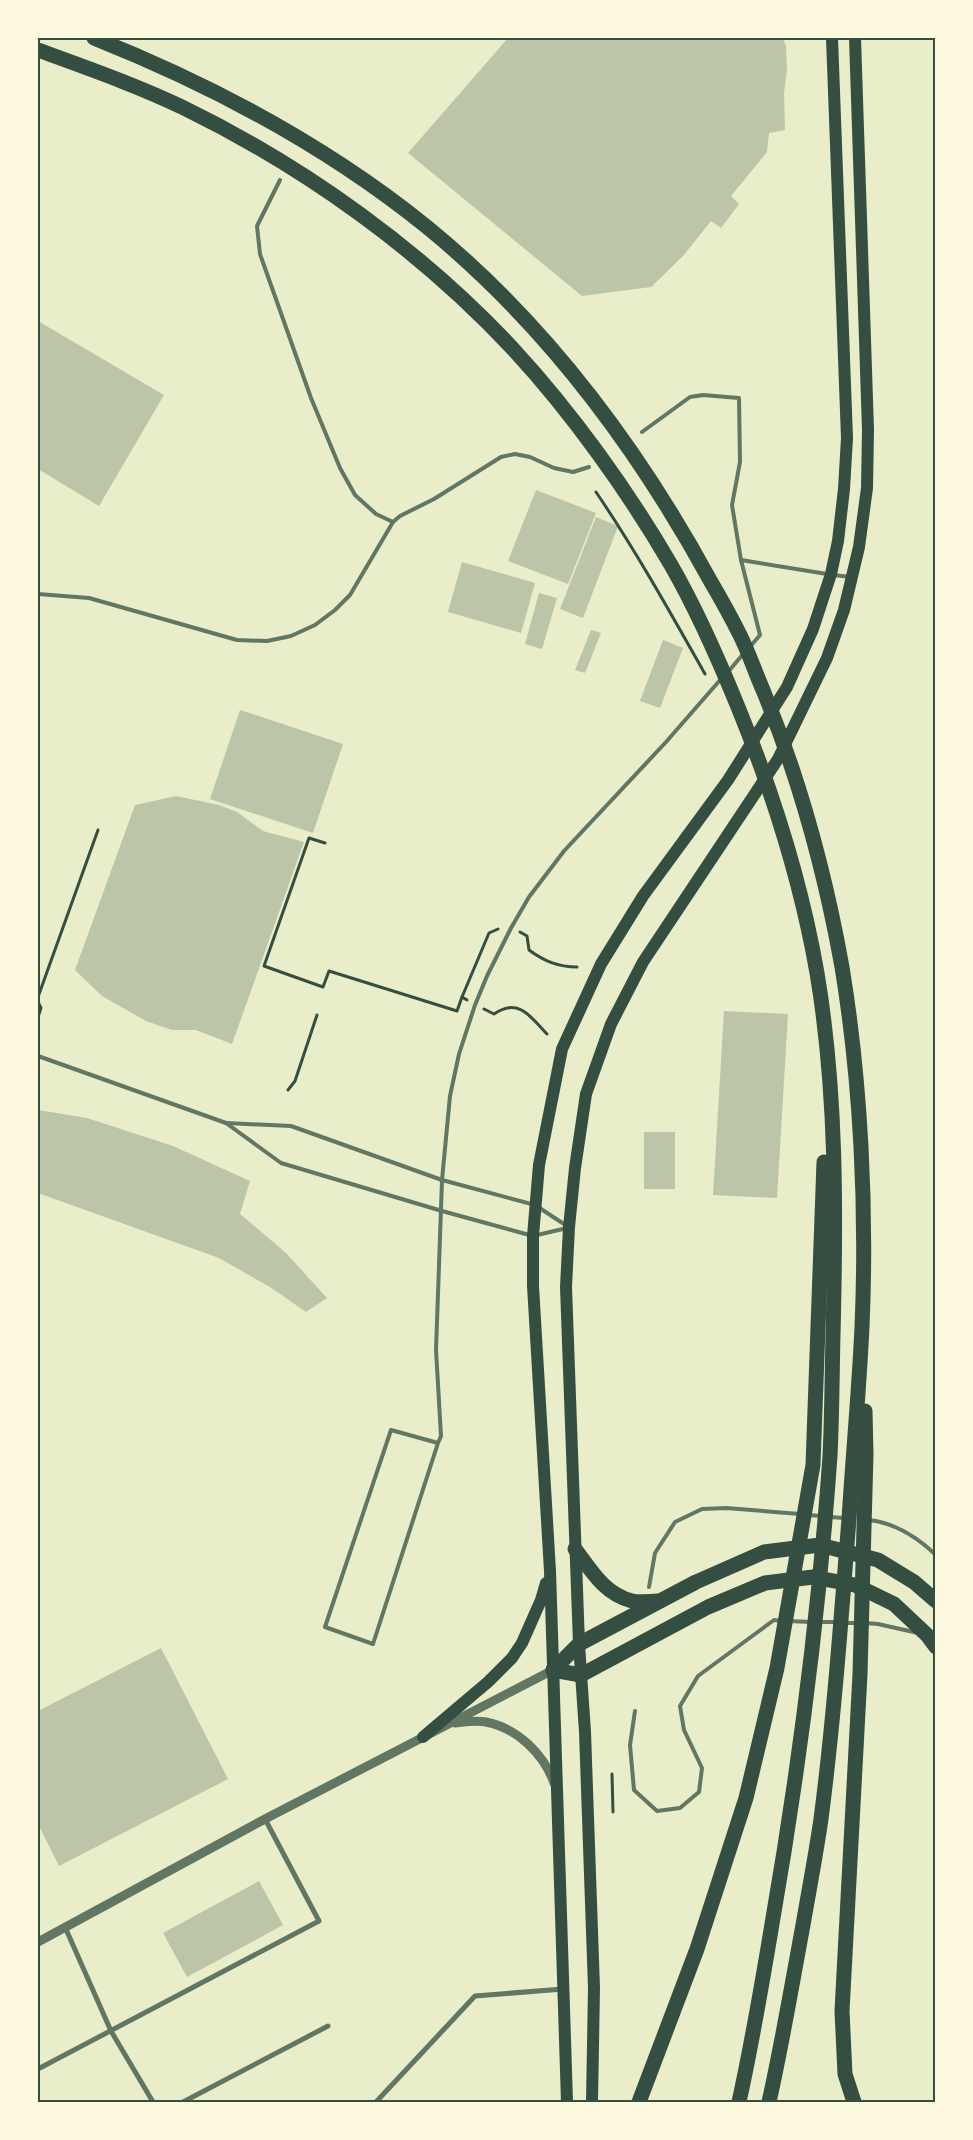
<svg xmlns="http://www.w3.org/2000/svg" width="973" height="2140" font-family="Helvetica,sans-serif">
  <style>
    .building { fill: #bcc5a7 }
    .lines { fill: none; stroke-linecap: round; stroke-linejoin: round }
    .path { stroke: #344e41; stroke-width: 3 }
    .service { stroke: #617663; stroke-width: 4 }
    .minor { stroke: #617663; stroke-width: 5 }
    .tertiary { stroke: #617663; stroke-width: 9 }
    .primary { stroke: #344e41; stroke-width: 12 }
    .motorway { stroke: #344e41; stroke-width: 15 }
    .neatline { fill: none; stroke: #344e41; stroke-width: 2 }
  </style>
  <rect width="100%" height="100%" fill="#e9edc9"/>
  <g class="building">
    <path d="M508 38H783L786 46 787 70 784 93 785 130 769 133 767 152 731 196 739 204 721 228 711 221 683 256 651 287 582 296 408 153Z"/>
    <path d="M38 321 164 395 99 506 38 469Z"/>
    <path d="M536 490 596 513 568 584 508 561Z"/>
    <path d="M596 517 618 526 583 618 560 609Z"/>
    <path d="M462 562 535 583 521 633 448 612Z"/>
    <path d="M539 593 557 598 542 649 525 644Z"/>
    <path d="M591 630 601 633 585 673 575 670Z"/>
    <path d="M663 640 683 648 660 708 640 701Z"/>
    <path d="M240 710 343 744 313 833 210 799Z"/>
    <path d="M176 796 219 805 237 812 263 831 304 842 232 1044 196 1030H172L146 1021 102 996 75 970 135 805Z"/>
    <path d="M724 1011 788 1014 777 1198 713 1195Z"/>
    <path d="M38 1110 87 1118 173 1146 250 1181 240 1214 286 1253 327 1298 306 1312 270 1287 219 1258 38 1193Z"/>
    <rect x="644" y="1132" width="31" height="57"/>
    <path d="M161 1648 228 1779 59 1866 38 1824V1711Z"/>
    <path d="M259 1881 283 1925 187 1977 163 1933Z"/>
  </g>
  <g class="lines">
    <g class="path">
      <path d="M596 492C636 551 670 612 705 674"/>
      <path d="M325 843 309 838 264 966 323 987 329 971 457 1011 462 997"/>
      <path d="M520 932 527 936 529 950C544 961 558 967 577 967"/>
      <path d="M38 997 98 830"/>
      <path d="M467 1000 462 997 489 933 498 929"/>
      <path d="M38 1002 41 1008 38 1017"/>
      <path d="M484 1009 494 1014C518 997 531 1017 547 1034"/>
      <path d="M288 1090 295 1081 317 1015"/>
      <path d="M612 1774 613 1812"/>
    </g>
    <g class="service">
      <path d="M280 180 257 226 260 254 311 398 340 468 355 495 376 514 393 522"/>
      <path d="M642 432 690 397 703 395 739 398 740 462 732 505 741 560 760 635 749 648"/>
      <path d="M741 560 827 574"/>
      <path d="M834 575 850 577"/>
      <path d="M38 594 89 598 237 640 267 641 291 636 315 625 335 610 350 595 393 522 400 516 434 499 501 457 515 454 530 457 554 468 573 472 589 467"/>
      <path d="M728 672 744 653"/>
      <path d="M38 1056 226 1123 281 1163 442 1211 533 1236 567 1228"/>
      <path d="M226 1123 291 1126 442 1180 535 1205 567 1226"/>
      <path d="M438 1443 391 1430 325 1627 373 1644 438 1443 441 1436 436 1350 442 1180 450 1096 459 1054 475 1005 487 976 511 928 529 897 564 851 666 742 721 679"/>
      <path d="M807 1515 822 1516"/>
      <path d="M829 1517 845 1518"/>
      <path d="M869 1520C896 1523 917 1537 936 1555"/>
      <path d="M649 1587 655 1553 675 1522 702 1509 726 1508 800 1514"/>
      <path d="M788 1621 811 1622"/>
      <path d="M818 1622H836"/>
      <path d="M843 1623H859"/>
      <path d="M866 1623 878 1624 918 1633"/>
      <path d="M635 1711 630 1745 634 1790 657 1811 680 1808 699 1792 702 1768 684 1730 680 1706 698 1676 774 1620 781 1621"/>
    </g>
    <g class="minor">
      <path d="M65 1927 111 2031 153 2102"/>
      <path d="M38 2069 319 1921 265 1819"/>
      <path d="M183 2102 328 2026"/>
      <path d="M376 2102 475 1996 563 1989"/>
    </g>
    <g class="tertiary">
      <path d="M455 1723C465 1722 476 1720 486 1722 517 1728 544 1754 554 1783"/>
      <path d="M38 1942 265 1819 553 1670"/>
    </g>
    <g class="primary">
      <path d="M423 1737 488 1682 512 1658 522 1643 541 1600 546 1583"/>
      <path d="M567 2102 550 1571 533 1286V1236L539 1165 562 1049 601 964 643 896 728 780 787 687 813 629 831 574 838 541 844 489 847 438 832 38"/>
      <path d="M592 2102 594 1988 585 1732 579 1644 566 1287 569 1227 575 1168 586 1094 611 1024 643 962 778 759 827 658 844 610 859 547 867 488 868 430 855 38"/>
    </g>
    <g class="motorway">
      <path d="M94 38C212 85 328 147 427 227 546 324 638 448 711 582 721 599 731 617 740 635 749 653 755 672 763 690 800 780 825 872 842 967 861 1083 867 1210 862 1327 859 1391 853 1455 849 1519 841 1619 834 1719 821 1819 816 1854 809 1890 803 1925 792 1984 782 2044 769 2102"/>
      <path d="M38 50C87 68 136 85 184 108 305 167 422 251 514 350 572 413 628 491 671 565 697 610 718 658 738 707 773 793 801 881 817 973 837 1092 836 1215 833 1335 832 1375 832 1416 830 1456 819 1613 799 1769 772 1924 762 1984 752 2043 739 2102"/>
      <path d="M575 1549C591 1570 604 1594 632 1601 640 1603 650 1601 659 1601"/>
      <path d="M553 1670 579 1644 696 1582 764 1552 820 1545 878 1560 914 1582 936 1601"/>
      <path d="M553 1670 581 1675 708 1607 765 1583 813 1577 855 1585 894 1604 927 1635 936 1647"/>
      <path d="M639 2102 697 1949 746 1798 777 1668 813 1465 824 1162"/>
      <path d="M854 2102 845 2074 842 2011 860 1674 866 1454 865 1411"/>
    </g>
  </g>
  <rect width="973" height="2140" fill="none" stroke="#fefae0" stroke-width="78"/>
  <rect x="39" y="39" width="895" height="2062" class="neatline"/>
</svg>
